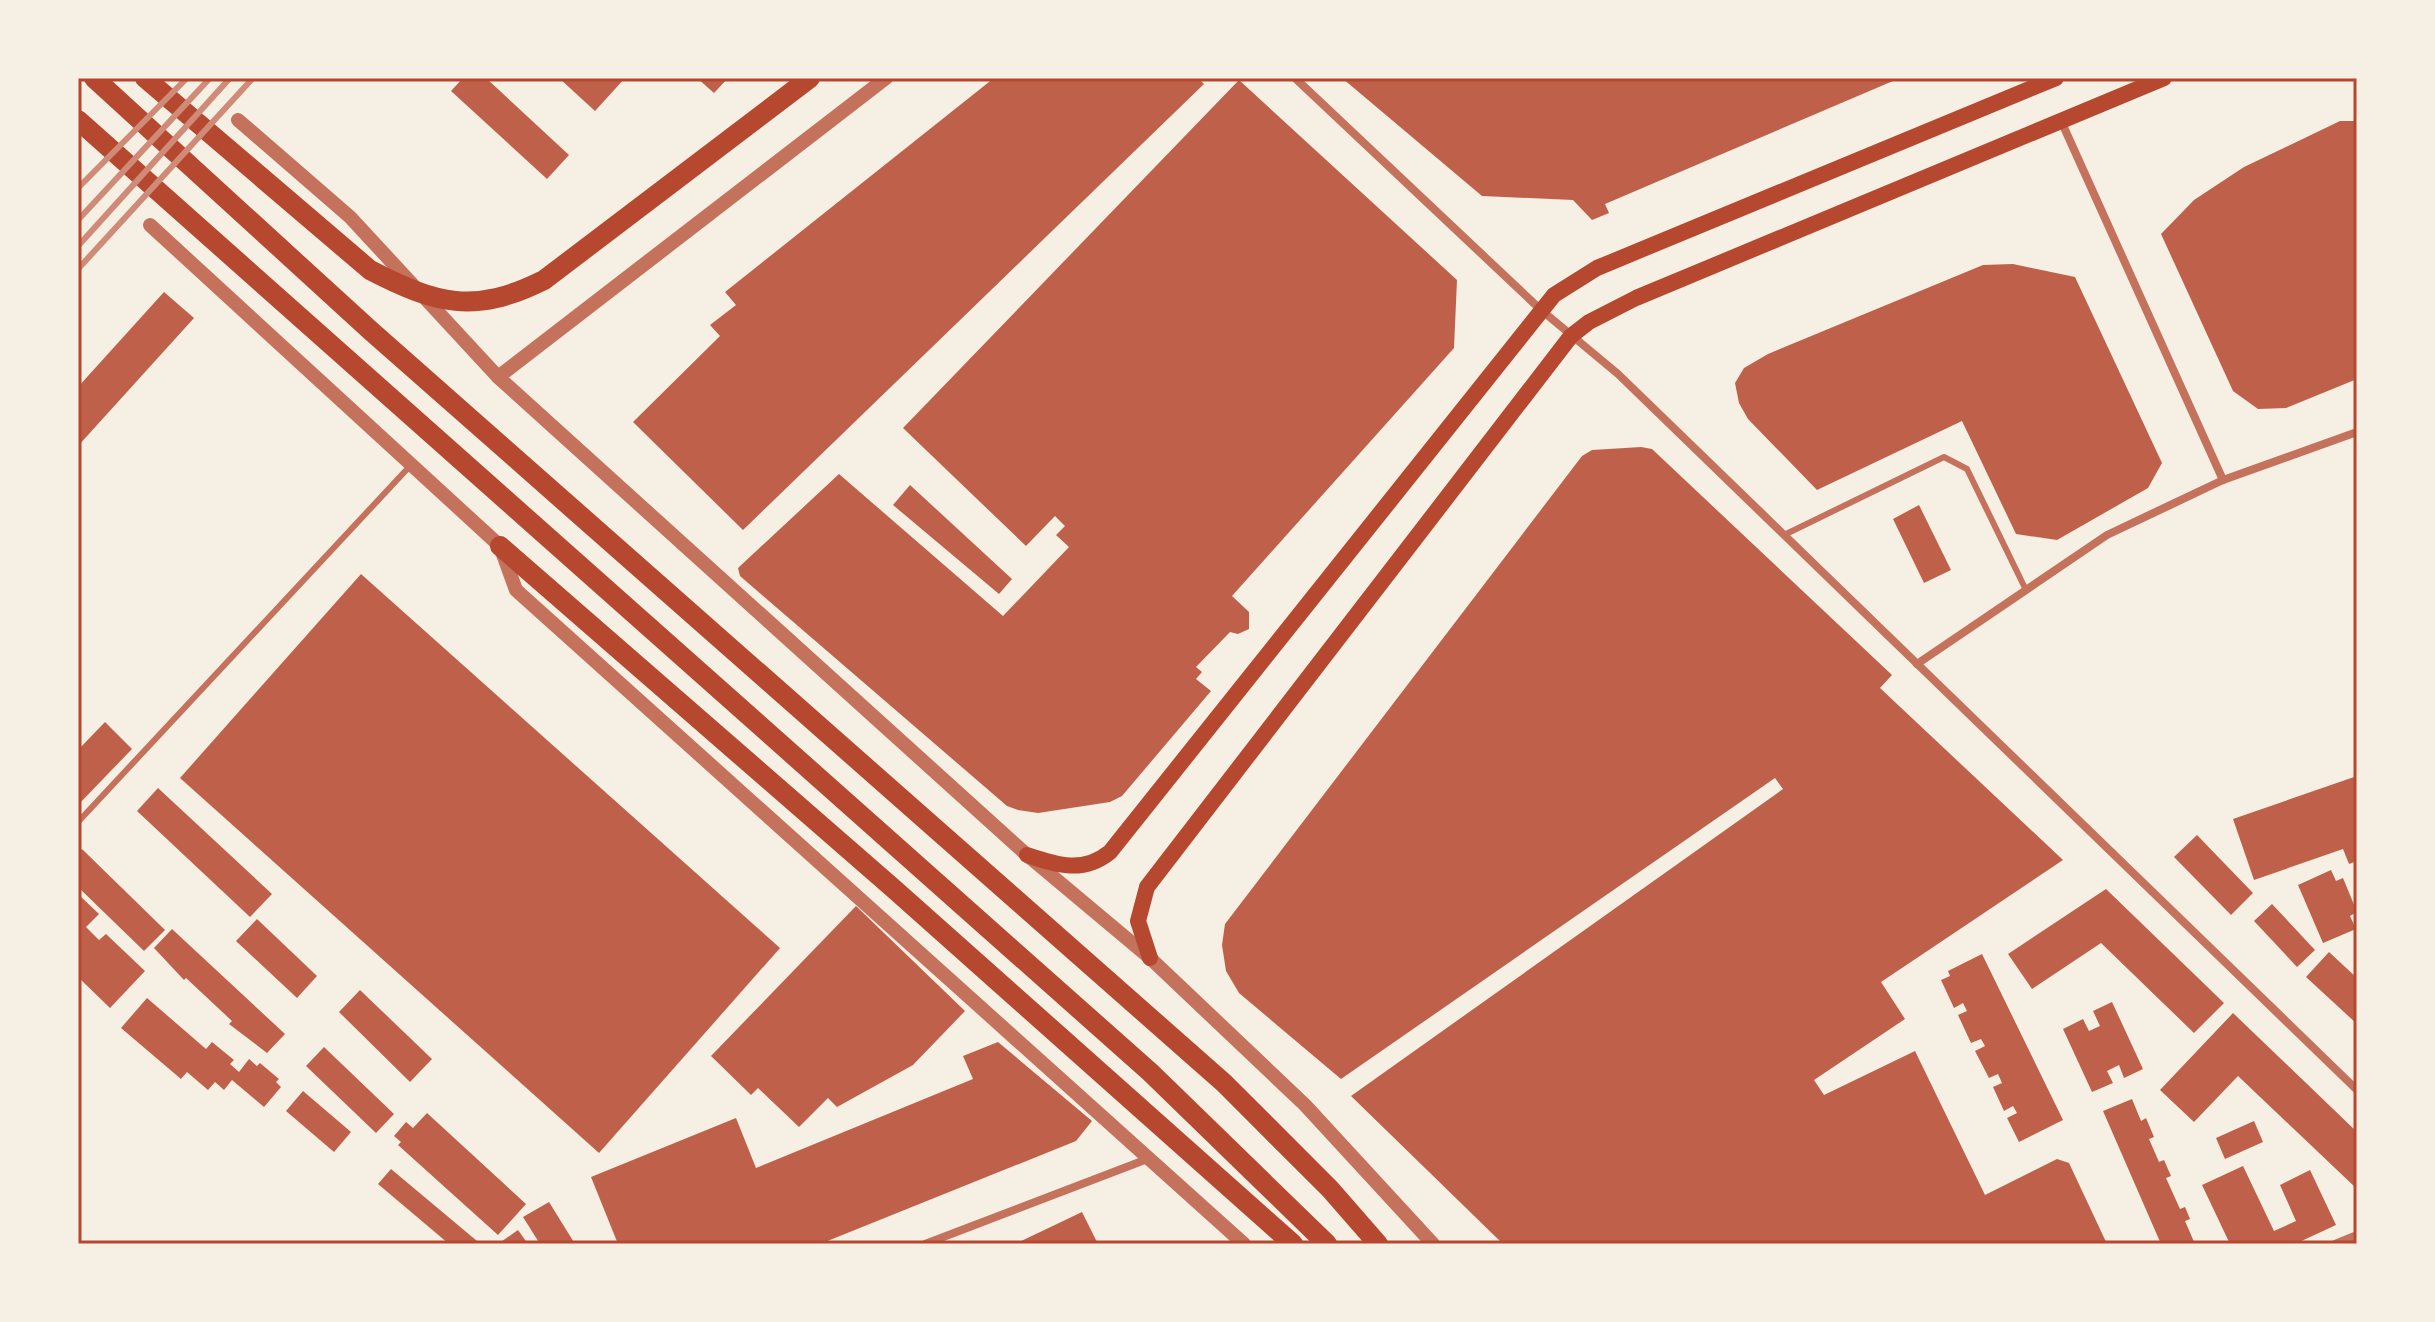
<svg xmlns="http://www.w3.org/2000/svg" width="2435" height="1322" font-family="'DM Sans',sans-serif">
  <style>
    .building { fill: #bf614a }
    .lines { fill: none; stroke-linecap: round; stroke-linejoin: round }
    .service { stroke: #c5725c; stroke-width: 6 }
    .minor { stroke: #c5725c; stroke-width: 8 }
    .tertiary { stroke: #c5725c; stroke-width: 14 }
    .secondary { stroke: #b5482f; stroke-width: 16 }
    .trunk { stroke: #b5482f; stroke-width: 20 }
    .rail { stroke: #cf8b77; stroke-width: 6 }
    .neatline { fill: none; stroke: #b5482f; stroke-width: 3 }
  </style>
  <rect width="100%" height="100%" fill="#f6efe4"/>
  <g class="building">
    <path d="M463 78H486L569 155 547 179 451 91Z"/>
    <path d="M559 78H625L595 111Z"/>
    <path d="M697 78H728L714 93Z"/>
    <path d="M994 78H1198L1204 84 743 530 633 422 720 336 710 325 736 305 725 292Z"/>
    <path d="M1342 78H1900L1605 204 1609 213 1592 220 1573 200 1482 196Z"/>
    <path d="M1239 80 1457 280 1454 348 1232 596 1249 612V629L1238 634 1230 632 1196 667 1202 672 1196 679 1211 691 1122 796 1110 802 1038 813 1018 810 1007 806 740 576 738 568 839 474 1003 616 1069 547 1056 535 1065 526 1055 516 1026 546 903 428Z"/>
    <path d="M2340 121H2357V379L2286 408 2258 409 2233 391 2161 234 2194 200 2244 167Z"/>
    <path d="M2013 264 2075 277 2162 463 2148 488 2057 540 2016 534 1962 421 1817 490 1748 419 1739 403 1735 383 1744 368 1768 354 1983 265Z"/>
    <path d="M164 292 194 318 78 446V387Z"/>
    <path d="M1641 447 1652 449 1892 675 1880 688 2063 860 1881 982 1905 1019 1814 1080 1824 1095 1915 1051 1985 1195 2057 1159 2069 1163 2107 1244H1503L1351 1096 1783 789 1775 778 1341 1079 1239 993 1226 971 1222 945 1225 924 1582 456 1592 450Z"/>
    <path d="M910 485 1012 579 999 594 893 505Z"/>
    <path d="M1919 505 1951 570 1924 583 1893 519Z"/>
    <path d="M361 574 780 948 599 1153 180 778Z"/>
    <path d="M105 722 132 749 78 805V750Z"/>
    <path d="M2357 776V861L2349 864 2343 849 2254 880 2233 819Z"/>
    <path d="M158 788 272 894 250 917 137 811Z"/>
    <path d="M2197 835 2253 893 2231 915 2174 857Z"/>
    <path d="M82 849 165 930 144 951 78 887V854Z"/>
    <path d="M2331 870 2336 881 2343 878 2357 912 2350 916 2356 929 2323 943 2298 885Z"/>
    <path d="M2106 889 2224 1003 2194 1033 2101 943 2032 989 2008 954Z"/>
    <path d="M78 894 99 914 86 927 99 940 106 934 145 971 110 1008 78 977Z"/>
    <path d="M2272 904 2315 950 2297 967 2254 921Z"/>
    <path d="M856 906 965 1011 913 1065 837 1107 828 1098 799 1127 758 1088 751 1095 711 1056Z"/>
    <path d="M257 919 317 976 297 998 236 941Z"/>
    <path d="M172 929 285 1034 267 1053 229 1024 232 1021 186 978 184 980 154 948Z"/>
    <path d="M2329 952 2357 978V1024L2306 977Z"/>
    <path d="M1982 954 2063 1120 2019 1142 2007 1118 2017 1113 2013 1106 2004 1111 1993 1087 2002 1083 1998 1074 1989 1078 1975 1051 1985 1046 1981 1039 1971 1043 1958 1015 1967 1011 1963 1003 1954 1008 1941 980 1950 976 1948 971Z"/>
    <path d="M360 990 432 1059 410 1082 339 1012Z"/>
    <path d="M147 998 206 1049 212 1042 234 1060 230 1064 239 1072 249 1059 257 1066 260 1063 279 1079 276 1082 281 1087 264 1107 232 1080 224 1090 215 1082 208 1090 187 1072 181 1079 121 1028Z"/>
    <path d="M2112 1002 2143 1069 2124 1078 2119 1065 2107 1071 2113 1083 2092 1092 2063 1029 2083 1019 2089 1031 2100 1026 2093 1011Z"/>
    <path d="M2233 1013 2357 1132V1189L2238 1076 2194 1122 2160 1090Z"/>
    <path d="M998 1042 1092 1121 1076 1141 820 1244H618L591 1177 736 1118 756 1168 973 1079 963 1056Z"/>
    <path d="M324 1047 394 1114 376 1133 306 1066Z"/>
    <path d="M303 1091 351 1132 334 1152 286 1111Z"/>
    <path d="M2132 1099 2141 1121 2146 1118 2154 1137 2149 1139 2159 1162 2164 1160 2171 1176 2166 1178 2180 1209 2185 1207 2190 1219 2185 1221 2195 1244H2161L2103 1111Z"/>
    <path d="M427 1113 526 1204 498 1235 398 1145 401 1142 394 1136 406 1122 413 1128Z"/>
    <path d="M2254 1121 2263 1142 2225 1159 2216 1138Z"/>
    <path d="M2243 1166 2274 1231 2296 1221 2280 1185 2310 1170 2336 1225 2295 1244H2230L2202 1185Z"/>
    <path d="M391 1169 477 1241 475 1244H449L378 1184Z"/>
    <path d="M549 1202 575 1244H540L523 1217Z"/>
    <path d="M1082 1212 1098 1244H1015Z"/>
    <path d="M518 1230 528 1244H498Z"/>
  </g>
  <g class="lines">
    <g class="service">
      <path d="M1784 535 1944 457 1967 469 2025 588"/>
      <path d="M78 822 410 466"/>
    </g>
    <g class="minor">
      <path d="M1295 78 1540 309 1618 374 2357 1090"/>
      <path d="M2062 123 2223 480"/>
      <path d="M1917 664 2107 535 2223 480 2357 432"/>
      <path d="M925 1244 1150 1158"/>
      <path d="M2335 1244 2357 1235"/>
    </g>
    <g class="tertiary">
      <path d="M238 120 350 217 498 377 1027 855 1150 958 1305 1105 1433 1244"/>
      <path d="M150 225 500 546 516 590 1244 1244"/>
      <path d="M498 377 886 78"/>
    </g>
    <g class="secondary">
      <path d="M1027 855C1057 865 1083 874 1110 852L1554 295 1597 268 2056 78"/>
      <path d="M1150 958 1138 921 1147 887 1571 336 1589 322 1636 298 2164 78"/>
    </g>
    <g class="trunk">
      <path d="M94 78 371 331 1224 1083 1330 1189 1378 1244"/>
      <path d="M145 78 370 270C436 304 474 315 544 280L810 78"/>
      <path d="M78 120 1150 1072 1327 1244"/>
      <path d="M500 546 894 889 1293 1244"/>
    </g>
    <g class="rail">
      <path d="M78 188 187 78"/>
      <path d="M78 220 210 78"/>
      <path d="M78 246 230 78"/>
      <path d="M78 269 253 78"/>
    </g>
  </g>
  <rect width="2435" height="1322" fill="none" stroke="#f6efe4" stroke-width="160"/>
  <rect x="80" y="80" width="2275" height="1162" class="neatline"/>
</svg>
